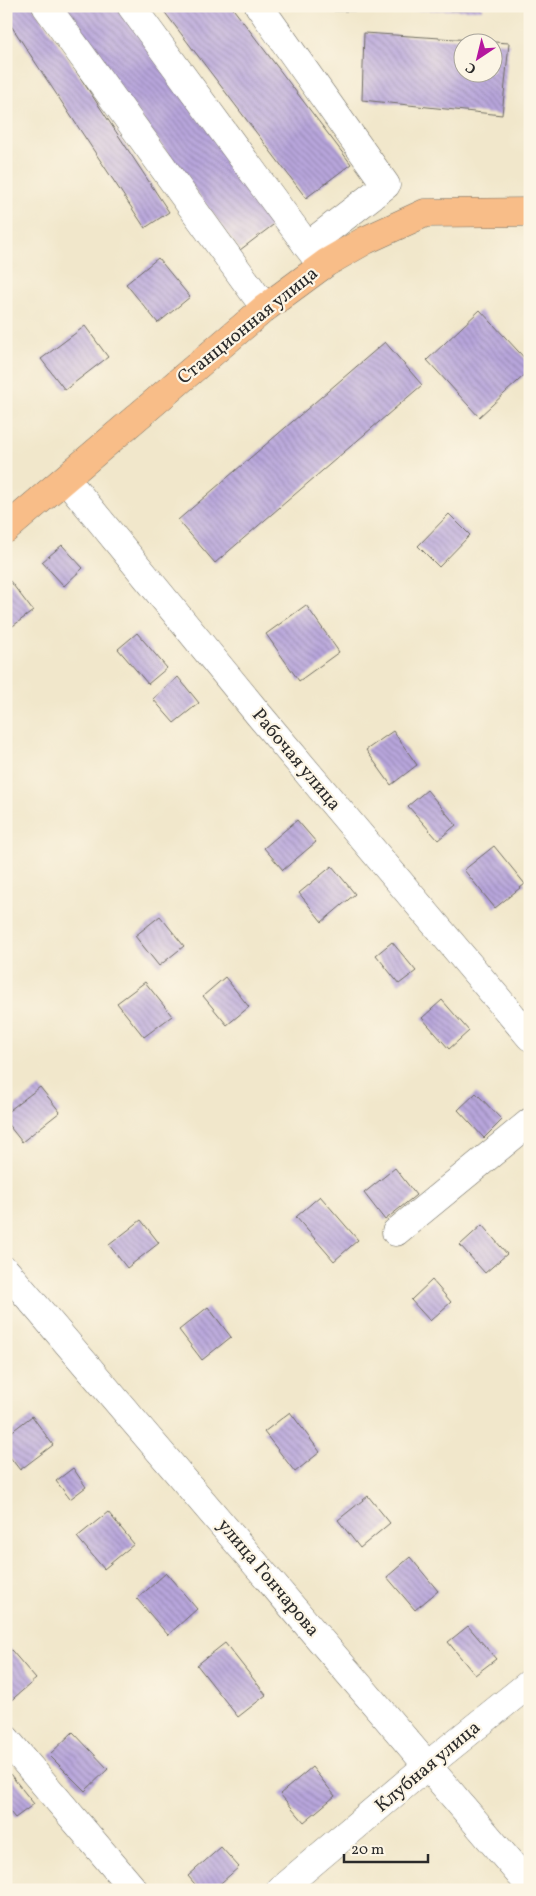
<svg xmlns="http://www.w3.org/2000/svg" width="536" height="1896" font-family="Vollkorn,serif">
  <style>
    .building { fill: url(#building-back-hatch) }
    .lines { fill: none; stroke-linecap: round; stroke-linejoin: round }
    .minor-casing { stroke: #706d63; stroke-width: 29 }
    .major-casing { stroke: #706d63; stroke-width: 29 }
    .minor { stroke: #fff; stroke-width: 28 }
    .major { stroke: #f8bd88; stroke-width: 28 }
    .labels { text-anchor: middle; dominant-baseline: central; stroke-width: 4.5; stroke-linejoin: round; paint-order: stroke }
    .street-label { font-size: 19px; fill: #2b2b2b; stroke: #fcf5e5 }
  </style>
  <defs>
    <pattern id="building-back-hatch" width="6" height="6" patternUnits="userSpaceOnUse" patternTransform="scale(1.25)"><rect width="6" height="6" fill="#b8a6dc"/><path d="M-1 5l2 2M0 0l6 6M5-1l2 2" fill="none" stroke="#9687b3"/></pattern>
  </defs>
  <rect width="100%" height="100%" fill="#fcf5e5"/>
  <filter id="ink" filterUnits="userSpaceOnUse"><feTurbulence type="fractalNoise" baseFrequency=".02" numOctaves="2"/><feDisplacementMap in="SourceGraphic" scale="10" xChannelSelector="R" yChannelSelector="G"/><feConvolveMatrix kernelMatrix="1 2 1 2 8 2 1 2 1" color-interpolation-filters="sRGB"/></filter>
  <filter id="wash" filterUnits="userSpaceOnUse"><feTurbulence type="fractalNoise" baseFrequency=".0096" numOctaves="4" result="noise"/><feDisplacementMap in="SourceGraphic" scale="20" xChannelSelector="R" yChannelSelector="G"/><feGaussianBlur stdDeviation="1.12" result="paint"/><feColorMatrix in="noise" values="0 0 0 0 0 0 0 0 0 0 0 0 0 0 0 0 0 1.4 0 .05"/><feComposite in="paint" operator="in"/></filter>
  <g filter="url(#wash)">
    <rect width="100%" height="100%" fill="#f1e7cb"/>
    <g id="blocks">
      <g class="building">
        <path d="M6 6H33L169 212 145 228 6 18Z"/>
        <path d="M57 6H121L281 219 240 250Z"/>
        <path d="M160 6H231L351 164 306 198Z"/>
        <path d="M334 6H482V10L334 11Z"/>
        <path d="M364 33 486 41 464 42V72H494V42L509 43 502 115 362 100Z"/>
        <path d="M158 258 190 297 158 323 126 284Z"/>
        <path d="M480 310 530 364V370L479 417 427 360Z"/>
        <path d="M85 326 108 357 65 390 41 359Z"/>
        <path d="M385 342 422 385 215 563 178 520Z"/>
        <path d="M449 514 470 535 439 567 418 546Z"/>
        <path d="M62 545 83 568 64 586 42 562Z"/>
        <path d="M10 581 33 611 6 631V584Z"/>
        <path d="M306 605 339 652 299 681 266 634Z"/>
        <path d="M137 633 167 668 148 684 118 649Z"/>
        <path d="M178 677 199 703 174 723 153 699Z"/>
        <path d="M393 731 417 765 391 785 366 750Z"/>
        <path d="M427 790 456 825 438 840 408 806Z"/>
        <path d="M297 820 316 842 283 870 264 848Z"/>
        <path d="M494 846 525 884 495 908 464 870Z"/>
        <path d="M332 866 355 894 322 922 299 893Z"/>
        <path d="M160 916 184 946 159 966 135 936Z"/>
        <path d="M392 942 416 971 399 984 376 955Z"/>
        <path d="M225 977 249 1007 227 1025 203 996Z"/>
        <path d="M145 982 172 1016 144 1037 117 1003Z"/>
        <path d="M442 1000 469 1031 449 1049 422 1018Z"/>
        <path d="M40 1087 60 1112 22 1142 6 1122V1113Z"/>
        <path d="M476 1093 502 1120 484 1138 458 1110Z"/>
        <path d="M395 1168 416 1195 385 1220 364 1193Z"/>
        <path d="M320 1196 358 1240 334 1261 296 1217Z"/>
        <path d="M141 1220 159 1243 127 1268 109 1245Z"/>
        <path d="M482 1225 507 1254 485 1273 460 1245Z"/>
        <path d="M432 1280 451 1302 430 1321 411 1300Z"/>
        <path d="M208 1307 231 1337 202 1360 179 1330Z"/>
        <path d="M290 1412 320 1452 295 1472 264 1432Z"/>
        <path d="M32 1416 53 1445 20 1470 6 1452V1436Z"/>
        <path d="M73 1468 86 1487 70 1499 56 1481Z"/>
        <path d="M368 1496 390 1523 360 1548 338 1520Z"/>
        <path d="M108 1512 134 1544 104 1569 77 1537Z"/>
        <path d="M410 1557 438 1591 415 1610 387 1577Z"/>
        <path d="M166 1573 197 1609 168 1635 137 1599Z"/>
        <path d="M468 1626 496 1659 475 1675 448 1642Z"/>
        <path d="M225 1643 266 1695 238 1717 197 1665Z"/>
        <path d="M6 1644 36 1679 8 1703 6 1701Z"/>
        <path d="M73 1732 108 1769 85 1791 49 1755Z"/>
        <path d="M312 1767 335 1796 304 1822 280 1794Z"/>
        <path d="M10 1774 34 1804 15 1818 6 1807V1777Z"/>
        <path d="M221 1847 239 1867 213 1890H200L188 1876Z"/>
      </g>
    </g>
  </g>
  <g filter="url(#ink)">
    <use href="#blocks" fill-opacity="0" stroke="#706d63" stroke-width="1"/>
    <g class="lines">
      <defs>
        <g id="minor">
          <path d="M46 6 265 308"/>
          <path d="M131 6 322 266"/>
          <path d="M259 6 386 185 307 246"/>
          <path d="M66 479 259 715 530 1037"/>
          <path d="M396 1232 530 1122"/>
          <path d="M6 1271 530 1886"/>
          <path d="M6 1739 134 1890"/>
          <path d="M280 1890 428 1765 530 1683"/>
        </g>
        <path id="major" d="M6 529 265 308 326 263 366 240 425 213 530 212"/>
      </defs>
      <use href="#minor" class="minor-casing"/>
      <use href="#major" class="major-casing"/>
      <use href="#minor" class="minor"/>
      <use href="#major" class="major"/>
    </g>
  </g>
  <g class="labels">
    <g class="street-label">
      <text transform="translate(248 326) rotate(-39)">Станционная улица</text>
      <text transform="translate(296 760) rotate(50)">Рабочая улица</text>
      <text transform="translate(268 1578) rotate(50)">улица Гончарова</text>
      <text transform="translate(428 1767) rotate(-40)">Клубная улица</text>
    </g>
  </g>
  <rect width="536" height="1896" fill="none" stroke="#fcf5e5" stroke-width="25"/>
  <g transform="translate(478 58) rotate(215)"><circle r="24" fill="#fcf5e5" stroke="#a8a49b"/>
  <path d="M0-4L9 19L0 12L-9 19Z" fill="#b5179e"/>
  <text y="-8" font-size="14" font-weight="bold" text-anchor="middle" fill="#2b2b2b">С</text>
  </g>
  <path d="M344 1854v8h84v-8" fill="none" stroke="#2b2b2b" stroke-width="2.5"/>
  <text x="351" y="1854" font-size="15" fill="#2b2b2b" stroke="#fcf5e5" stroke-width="4" paint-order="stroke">20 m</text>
</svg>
